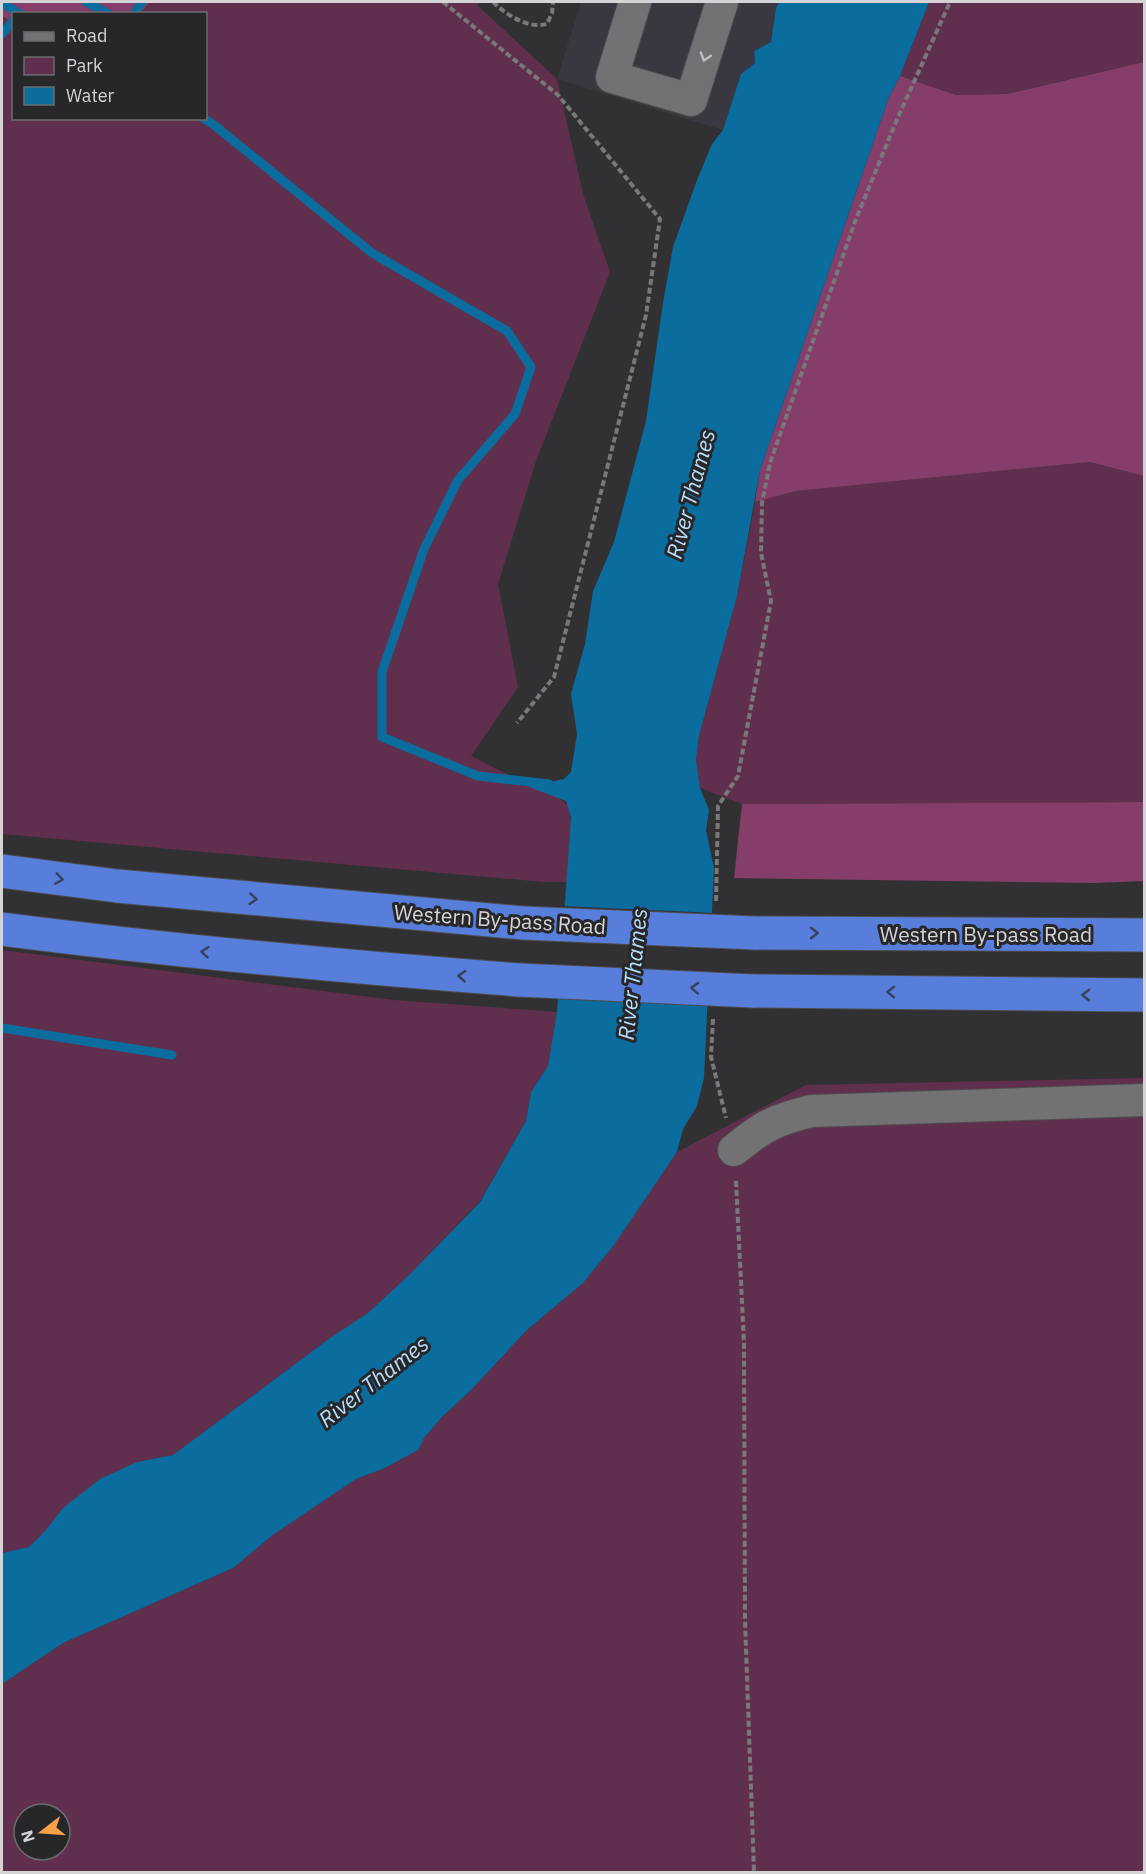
<svg xmlns="http://www.w3.org/2000/svg" width="1146" height="1874" font-family="'IBM Plex Sans',sans-serif">
  <style>
    .built { fill: #393840 }
    .green { fill: #612f4e; fill-rule: evenodd }
    .forest { fill: #853e6a }
    .water { fill: #0b6c9e }
    .pier { fill: #313133 }
    .lines { fill: none; stroke-linecap: round; stroke-linejoin: round }
    .stream { stroke: #0b6c9e; stroke-width: 9 }
    .minor-casing { stroke: #4d4d4f; stroke-width: 34 }
    .highway-casing { stroke: #4d4d4f; stroke-width: 35 }
    .path { stroke: #79797b; stroke-width: 4; stroke-dasharray: 6 3; stroke-linecap: butt }
    .minor { stroke: #727275; stroke-width: 32 }
    .highway { stroke: #587edb; stroke-width: 33 }
    .highway-bridge-casing { stroke: #4d4d4f; stroke-width: 35; stroke-linecap: butt }
    .highway-bridge { stroke: #587edb; stroke-width: 33 }
    .oneway { stroke: #c0c0c3 }
    .oneway2 { stroke: #36415e }
    .labels { text-anchor: middle; dominant-baseline: central; stroke-width: 6; stroke-linejoin: round; paint-order: stroke }
    .street-label { font-size: 21px; fill: #d4d4d6; stroke: #272729 }
    .water-label { font-size: 22px; font-style: italic; fill: #b7defb; stroke: #272729 }
  </style>
  <rect width="100%" height="100%" fill="#313133"/>
  <path class="built" d="M581 2H779L776 8 771 43 754 51 755 63 741 74 723 130 557 79Z"/>
  <g class="green">
    <path d="M150 2H479L478 6 557 79 583 194 610 272 536 461 498 584 518 687 471 756 525 783 555 795 568 805 571 824 567 882H545L2 834V16L13 22 14 118H206V14L140 13Z"/>
    <path d="M929 2H1144V62L1007 94 956 95 900 76Z"/>
    <path d="M1090 462 1144 476V802L742 804 700 788 696 759 699 736 737 596 755 502 796 491Z"/>
    <path d="M2 950 394 1000 557 1012 548 1066 531 1092 526 1121 480 1201 410 1274 368 1313 330 1338 173 1455 137 1462 63 1508 45 1531 29 1547 2 1553Z"/>
    <path d="M1144 1078V1872H2V1684L63 1643 233 1568 274 1534 356 1479 385 1468 418 1450 424 1438 441 1418 471 1390 527 1330 583 1283 614 1245 677 1152 806 1085ZM24 1814H60V1850H24Z"/>
  </g>
  <g class="forest">
    <path d="M2 2H150L140 13 14 14 13 22 2 16Z"/>
    <path d="M1144 62V476L1090 462 796 491 755 502 760 470 889 97 900 76 956 95 1007 94Z"/>
    <path d="M1144 802V881L1095 883 734 878 742 804Z"/>
  </g>
  <path class="water" d="M779 2H929L900 76 889 97 760 470 737 596 699 736 696 759 700 788 709 810 706 830 714 868 704 1078 697 1106 683 1129 677 1152 614 1245 583 1283 527 1330 471 1390 441 1418 424 1438 418 1450 385 1468 356 1479 274 1534 233 1568 63 1643 2 1684V1553L29 1547 45 1531 63 1508 100 1479 137 1462 173 1455 330 1338 368 1313 410 1274 480 1202 526 1121 531 1092 548 1066 557 1012 571 818 566 801 529 787 564 779 571 772 577 734 571 694 585 644 593 591 614 542 646 421 663 303 673 247 697 180 712 144 723 130 741 74 755 63 754 51 771 42 776 8Z"/>
  <path class="pier" d="M562 906 715 913 711 1001 555 994Z"/>
  <g class="lines">
    <g class="stream">
      <path d="M86 2 109 14"/>
      <path d="M2 3 20 14"/>
      <path d="M134 14 142 2"/>
      <path d="M2 34 14 20"/>
      <path d="M203 118 214 125 372 253 507 331 531 367 515 414 458 480 424 549 382 672V737L478 776 549 784"/>
      <path d="M2 1028 172 1055"/>
    </g>
    <defs>
      <g id="minor">
        <path d="M635 2 612 77 691 100 722 2"/>
        <path d="M734 1150C763 1126 775 1120 811 1111L1144 1100"/>
      </g>
      <g id="highway">
        <path d="M2 871 117 886 523 923"/>
        <path d="M2 929C174 951 347 967 520 980"/>
        <path d="M755 933 1144 935"/>
        <path d="M753 991 1144 995"/>
      </g>
    </defs>
    <use href="#minor" class="minor-casing"/>
    <use href="#highway" class="highway-casing"/>
    <g class="path">
      <path d="M443 2 558 95 660 219 646 315 554 677 517 723"/>
      <path d="M493 2C507 15 527 29 547 24L552 13 553 2"/>
      <path d="M716 901 718 806 738 776 771 601 761 553 762 503 770 463 856 219 895 124 950 2"/>
      <path d="M713 1019 711 1057 726 1118"/>
      <path d="M736 1181 744 1343 745 1621 754 1872"/>
    </g>
    <use href="#minor" class="minor"/>
    <use href="#highway" class="highway"/>
    <defs>
      <g id="highway-bridge">
        <path d="M523 923 755 933"/>
        <path d="M520 980 753 991"/>
      </g>
    </defs>
    <use href="#highway-bridge" class="highway-bridge-casing"/>
    <use href="#highway-bridge" class="highway-bridge"/>
  </g>
  <defs><path id="oneway-chevron" d="M-2-3.5L2.5 0L-2 3.5" fill="none" stroke-width="1.6" stroke-linecap="round" stroke-linejoin="round" transform="scale(1.5)"/></defs>
  <use class="oneway" href="#oneway-chevron" transform="translate(705 57) rotate(107)"/>
  <g class="oneway2">
    <use href="#oneway-chevron" transform="translate(59 879) rotate(8)"/>
    <use href="#oneway-chevron" transform="translate(253 899) rotate(5)"/>
    <use href="#oneway-chevron" transform="translate(814 933)"/>
    <use href="#oneway-chevron" transform="translate(205 952) rotate(-175)"/>
    <use href="#oneway-chevron" transform="translate(462 976) rotate(-176)"/>
    <use href="#oneway-chevron" transform="translate(695 988) rotate(-177)"/>
    <use href="#oneway-chevron" transform="translate(891 992) rotate(-179)"/>
    <use href="#oneway-chevron" transform="translate(1086 995) rotate(-179)"/>
  </g>
  <g class="labels">
    <g class="street-label">
      <text transform="translate(500 919) rotate(4)">Western By-pass Road</text>
      <text x="986" y="934">Western By-pass Road</text>
    </g>
    <g class="water-label">
      <text transform="translate(690 494) rotate(-75)">River Thames</text>
      <text transform="translate(632 974) rotate(-84)">River Thames</text>
      <text transform="translate(373 1381) rotate(-38)">River Thames</text>
    </g>
  </g>
  <rect width="1146" height="1874" fill="none" stroke="#d4d4d6" stroke-width="6"/>
  <rect x="12" y="12" width="195" height="108" fill="#272729" stroke="#6c6c6e" stroke-width="1.5"/>
  <rect x="24" y="32" width="30" height="9" fill="#727275" stroke="#6c6c6e" stroke-width="1.5"/>
  <text x="66" y="42" font-size="18" fill="#d4d4d6">Road</text>
  <rect x="24" y="57" width="30" height="18" fill="#612f4e" stroke="#6c6c6e" stroke-width="1.5"/>
  <text x="66" y="72" font-size="18" fill="#d4d4d6">Park</text>
  <rect x="24" y="87" width="30" height="18" fill="#0b6c9e" stroke="#6c6c6e" stroke-width="1.5"/>
  <text x="66" y="102" font-size="18" fill="#d4d4d6">Water</text>
  <g transform="translate(42 1832) rotate(253)"><circle r="28" fill="#272729" stroke="#6c6c6e" stroke-width="1.5"/>
  <path d="M0-4.5L10 22L0 15L-10 22Z" fill="#f7a149"/>
  <text y="-9" font-size="16" font-weight="bold" text-anchor="middle" fill="#d4d4d6">N</text>
  </g>
</svg>
